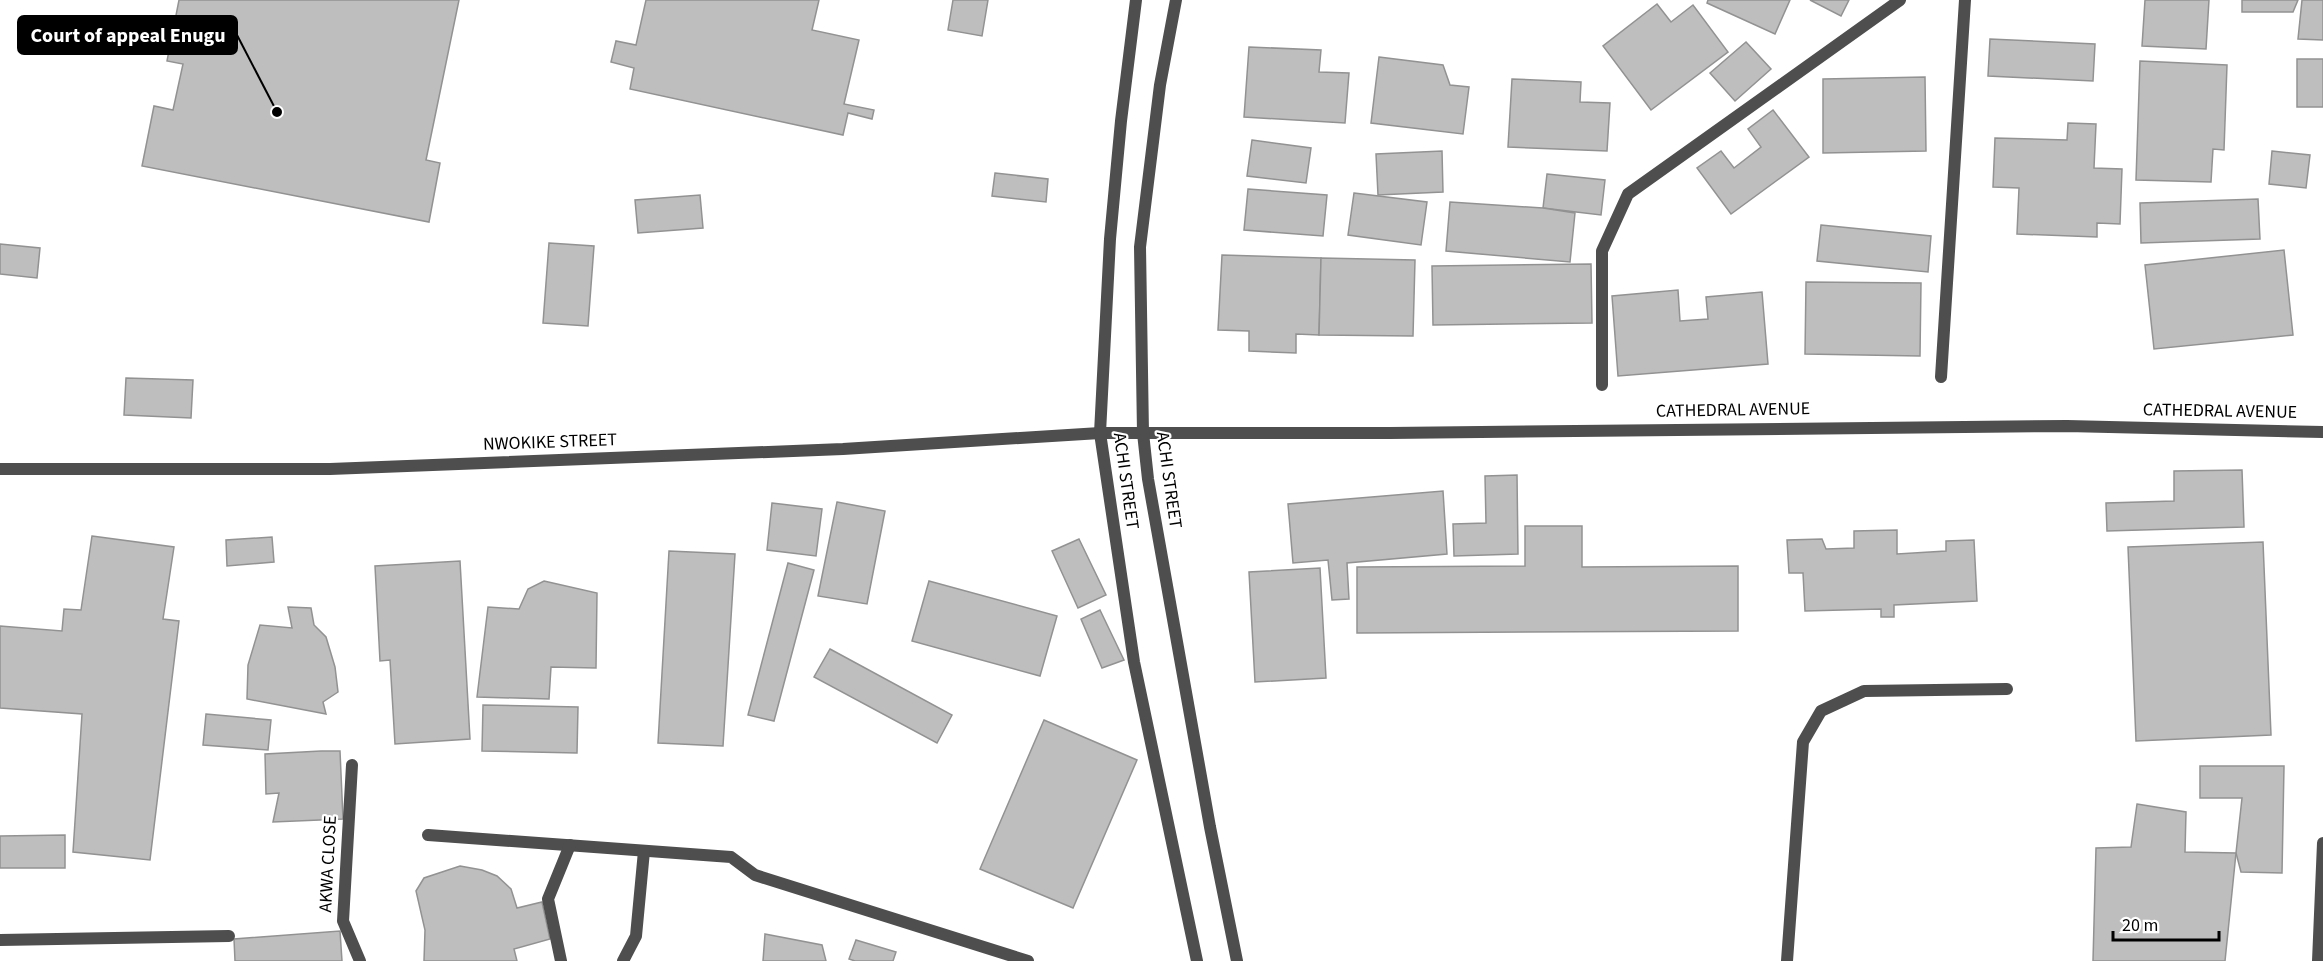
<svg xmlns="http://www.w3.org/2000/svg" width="2323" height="961" font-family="'Source Sans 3',sans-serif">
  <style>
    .building { fill: #bebebe; stroke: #929292; stroke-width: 1.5 }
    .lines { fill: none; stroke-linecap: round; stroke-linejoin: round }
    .service { stroke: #4e4e4e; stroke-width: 12 }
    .minor { stroke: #4e4e4e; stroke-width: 12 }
    .tertiary { stroke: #4e4e4e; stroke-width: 12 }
    .labels { text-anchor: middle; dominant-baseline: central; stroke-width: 4.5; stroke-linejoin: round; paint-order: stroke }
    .street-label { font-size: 18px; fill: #000; stroke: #fff }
    .leader { fill: none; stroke: #000; stroke-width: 2 }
    .callout-dot { fill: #000; stroke: #fff; stroke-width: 2 }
    .callout { fill: #000; stroke: #000; stroke-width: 2 }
    .callout-label { font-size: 20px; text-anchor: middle; font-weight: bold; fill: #fff }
  </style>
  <rect width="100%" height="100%" fill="#fff"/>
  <g class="building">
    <path d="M179 0H459L426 160 440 163 429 222 142 166 154 106 173 110 183 64 167 61Z"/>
    <path d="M646 0H819L812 30 859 40 844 104 874 110 872 119 848 113 843 135 630 89 634 68 611 62 616 41 636 45Z"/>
    <path d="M953 0H988L982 36 948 30Z"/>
    <path d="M1708 0H1790L1775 34 1707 3Z"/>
    <path d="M1810 0H1849L1841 16Z"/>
    <path d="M2145 0H2209L2206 49 2142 46Z"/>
    <path d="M2242 0H2298L2293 12H2242Z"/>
    <path d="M2302 0H2323V40L2298 39Z"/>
    <path d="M1657 4 1671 22 1693 5 1728 52 1651 110 1603 46Z"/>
    <path d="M1990 39 2095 44 2093 81 1988 76Z"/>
    <path d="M1746 42 1771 69 1735 101 1710 73Z"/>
    <path d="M1249 47 1321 50 1319 72 1349 73 1345 123 1244 117Z"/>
    <path d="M1379 57 1443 65 1450 85 1469 87 1463 134 1371 123Z"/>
    <rect x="2297" y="59" width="26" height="48"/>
    <path d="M2140 61 2227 65 2224 150 2213 149 2211 182 2136 180Z"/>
    <path d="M1925 77 1926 151 1823 153V79Z"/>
    <path d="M1512 79 1581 82 1580 102 1610 103 1607 151 1508 147Z"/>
    <path d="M1773 110 1809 157 1731 214 1697 168 1721 151 1734 168 1761 147 1748 129Z"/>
    <path d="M2068 123 2096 124 2094 168 2122 169 2120 224 2097 223V237L2017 234 2019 188 1993 187 1995 138 2067 140Z"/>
    <path d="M1252 140 1311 148 1306 183 1247 176Z"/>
    <path d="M1442 151 1443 192 1378 195 1376 154Z"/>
    <path d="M2272 151 2310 155 2306 188 2269 184Z"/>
    <path d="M995 173 1048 179 1046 202 992 196Z"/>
    <path d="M1547 174 1605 180 1601 215 1543 208Z"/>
    <path d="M1248 189 1327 195 1323 236 1244 230Z"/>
    <path d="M1354 193 1427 202 1421 245 1348 235Z"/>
    <path d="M700 195 703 228 638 233 635 200Z"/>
    <path d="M2258 199 2260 239 2141 243 2140 203Z"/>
    <path d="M1450 202 1543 208 1575 213 1570 262 1446 251Z"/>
    <path d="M1821 225 1931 236 1928 272 1817 261Z"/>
    <path d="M549 243 594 246 588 326 543 323Z"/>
    <path d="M0 244 40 248 37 278 0 274Z"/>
    <path d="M2284 250 2293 335 2154 349 2145 265Z"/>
    <path d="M1222 255 1321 258 1319 335 1296 334V353L1249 351V331L1218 330Z"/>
    <path d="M1321 258 1415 260 1413 336 1319 335Z"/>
    <path d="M1591 264 1592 323 1433 325 1432 266Z"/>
    <path d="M1806 282 1921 283 1920 356 1805 354Z"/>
    <path d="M1678 290 1680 321 1708 319 1706 297 1762 292 1768 364 1618 376 1612 296Z"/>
    <path d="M126 378 193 380 191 418 124 415Z"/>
    <path d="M2242 470 2244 527 2107 531 2106 503 2174 501V471Z"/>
    <path d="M1517 475 1518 554 1454 556 1453 524 1486 523 1485 476Z"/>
    <path d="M1443 491 1447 554 1347 563 1349 599 1332 600 1328 560 1293 563 1288 504Z"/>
    <path d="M837 502 885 511 867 604 818 596Z"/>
    <path d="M772 503 822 509 816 556 767 550Z"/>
    <path d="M1525 526H1582V567L1738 566V631L1357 633V567L1525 566Z"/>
    <path d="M1897 530V554L1946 551V541L1974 540 1977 601 1894 605V617H1881V609L1805 611 1803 573H1789L1787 540 1822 539 1826 549 1854 548V531Z"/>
    <path d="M92 536 174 547 163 619 179 621 150 860 73 852 82 714 0 708V626L62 631 64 609 81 610Z"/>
    <path d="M272 537 274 562 227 566 226 540Z"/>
    <path d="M1079 539 1106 595 1078 608 1052 551Z"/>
    <path d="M2263 542 2271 735 2136 741 2128 547Z"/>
    <path d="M669 551 735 554 723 746 658 743Z"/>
    <path d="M460 561 470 739 395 744 390 660 380 661 375 566Z"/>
    <path d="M788 563 814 570 774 721 748 715Z"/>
    <path d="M1320 568 1326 678 1255 682 1249 572Z"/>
    <path d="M544 581 597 593 596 668 551 667 549 699 477 697 488 607 519 609 528 589Z"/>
    <path d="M929 581 1057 616 1040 676 912 641Z"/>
    <path d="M288 607 311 608 314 625 326 637 335 667 338 692 323 702 326 714 247 699 248 665 260 625 292 628Z"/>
    <path d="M1100 610 1124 660 1102 668 1081 619Z"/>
    <path d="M830 649 952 715 937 743 814 677Z"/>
    <path d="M483 705 578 707 577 753 482 751Z"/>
    <path d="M206 714 271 720 268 750 203 745Z"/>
    <path d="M1044 720 1137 760 1073 908 980 869Z"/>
    <path d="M321 751H340L343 819 273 822 279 793 266 794 265 754Z"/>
    <path d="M2200 766H2284L2282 873 2241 872 2236 853 2242 798H2200Z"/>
    <path d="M2137 804 2186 812 2185 852 2236 853 2225 961H2093L2096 848 2131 847Z"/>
    <path d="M65 835V868H0V836Z"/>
    <path d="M460 866 482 870 497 876 511 889 517 908 542 902 550 939 514 949 517 961H424L425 930 416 891 424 878Z"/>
    <path d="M340 931 342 961H235L234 939Z"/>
    <path d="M765 934 822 945 826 961H763Z"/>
    <path d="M856 940 896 952 893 961H855L849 959Z"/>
  </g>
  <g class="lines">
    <path class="service" d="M1787 961 1803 742 1821 711 1864 691 2007 689"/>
    <g class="minor">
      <path d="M1941 377 1965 0"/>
      <path d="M1602 385V251L1628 194 1900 0"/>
      <path d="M0 469H330L843 449 1100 433H1390L2067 426 2323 432"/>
      <path d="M352 765 343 921 360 961"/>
      <path d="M428 835 731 857 755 875 1028 961"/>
      <path d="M0 940 229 936"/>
      <path d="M561 961 548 899 570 845"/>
      <path d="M623 961 636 936 644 851"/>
      <path d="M2318 961 2323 843"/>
    </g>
    <g class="tertiary">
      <path d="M1136 0 1121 121 1110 239 1100 433 1134 662 1197 961"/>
      <path d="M1176 0 1160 85 1140 247 1143 433 1148 479 1210 827 1237 961"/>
    </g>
  </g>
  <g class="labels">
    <g class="street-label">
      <text transform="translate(1733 410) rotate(-1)">CATHEDRAL AVENUE</text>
      <text transform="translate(2220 411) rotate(1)">CATHEDRAL AVENUE</text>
      <text transform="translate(550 442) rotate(-2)">NWOKIKE STREET</text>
      <text transform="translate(1169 480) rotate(82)">ACHI STREET</text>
      <text transform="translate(1126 481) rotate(82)">ACHI STREET</text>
      <text transform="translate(328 864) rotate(-87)">AKWA CLOSE</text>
    </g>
  </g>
  <path class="leader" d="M277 112L237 35"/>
  <circle class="callout-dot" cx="277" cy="112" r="6"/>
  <rect class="callout" x="18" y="16" width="219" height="38" rx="6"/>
  <g class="callout-label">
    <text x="128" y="42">Court of appeal Enugu</text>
  </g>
  <path d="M2113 931v9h106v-9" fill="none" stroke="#000000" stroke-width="3"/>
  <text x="2122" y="931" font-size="18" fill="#000000" stroke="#ffffff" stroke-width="4.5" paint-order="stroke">20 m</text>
</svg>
